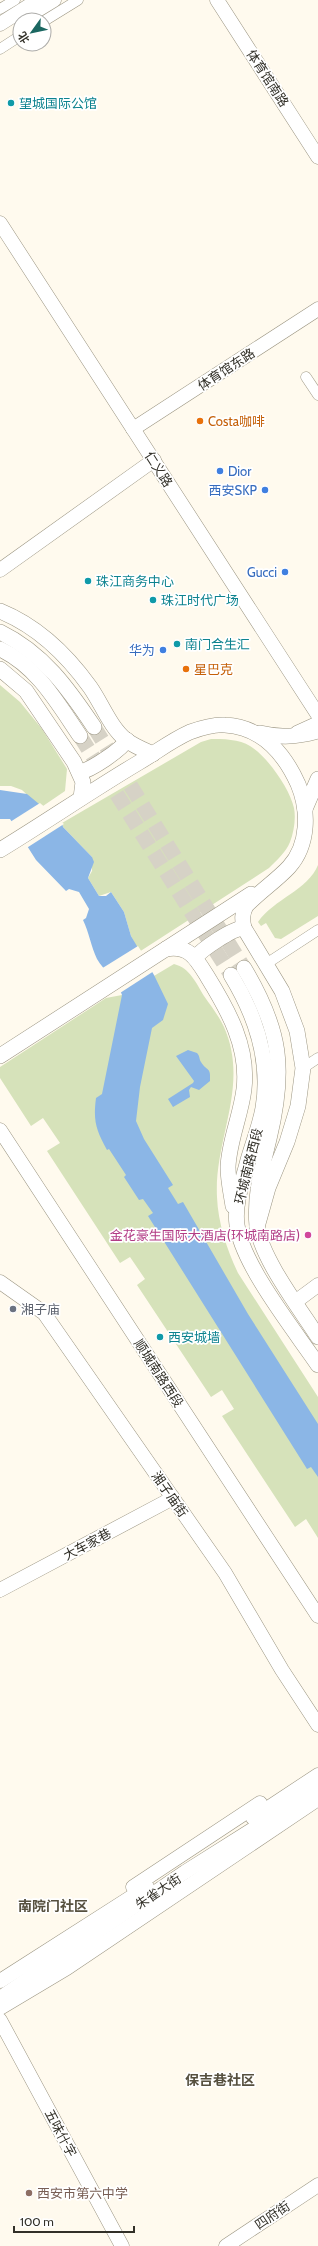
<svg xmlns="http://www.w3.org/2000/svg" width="318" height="2246" font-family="Cabin,'Noto Sans SC',sans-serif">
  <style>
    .green { fill: #d6e2ba }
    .water { fill: #8bb6e6 }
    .pier { fill: #fffaee }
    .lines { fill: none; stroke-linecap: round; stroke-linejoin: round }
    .primary-tunnel { stroke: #d6d2c6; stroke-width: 15; stroke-dasharray: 15 8; stroke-linecap: butt }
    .street-casing { stroke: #9b9582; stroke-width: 11 }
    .secondary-casing { stroke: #9b9582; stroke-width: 15 }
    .primary-casing { stroke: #9b9582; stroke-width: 16 }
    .street { stroke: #fff; stroke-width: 10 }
    .secondary { stroke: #fff; stroke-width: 14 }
    .primary { stroke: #fff; stroke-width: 15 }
    .culture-dot { fill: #0f9aa8; stroke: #fff; stroke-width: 1.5 }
    .food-dot { fill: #e8710a; stroke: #fff; stroke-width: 1.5 }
    .shop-dot { fill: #3f7fe0; stroke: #fff; stroke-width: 1.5 }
    .hotel-dot { fill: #d1479c; stroke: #fff; stroke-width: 1.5 }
    .worship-dot { fill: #6b7280; stroke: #fff; stroke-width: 1.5 }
    .education-dot { fill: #8d6e63; stroke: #fff; stroke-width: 1.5 }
    .labels { text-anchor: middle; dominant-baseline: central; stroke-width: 3.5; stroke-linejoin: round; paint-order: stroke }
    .street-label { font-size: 13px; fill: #323028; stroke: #fff }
    .culture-label { font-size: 13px; fill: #0d838f; stroke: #fff; text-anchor: start }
    .food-label { font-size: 13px; fill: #c56008; stroke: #fff; text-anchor: start }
    .shop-label { font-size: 13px; fill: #366cbe; stroke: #fff; text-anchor: end }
    .hotel-label { font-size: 13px; fill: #b23c85; stroke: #fff; text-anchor: end }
    .worship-label { font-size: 13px; fill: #5b616d; stroke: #fff; text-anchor: start }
    .education-label { font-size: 13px; fill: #785e54; stroke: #fff; text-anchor: start }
    .neighbourhood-label { font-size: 14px; font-weight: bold; fill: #56503f; stroke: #fff }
  </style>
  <rect width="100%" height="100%" fill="#fffaee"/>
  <g class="green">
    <path d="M0 685 20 702 42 729 67 769 65 791 43 806 38 805 22 790 11 786H0Z"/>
    <path d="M211 739C222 739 240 739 250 746 267 756 290 789 294 808 296 818 294 832 290 842 286 852 277 860 269 868L139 952 131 936 124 912 111 892 99 896 88 878 92 871V857L63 827 62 823 201 742Z"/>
    <path d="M318 865V916L281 939 275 938 266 923 261 926 258 922C274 899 308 890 318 865Z"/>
    <path d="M174 964C190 968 196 983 204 996 211 1006 219 1016 224 1027 250 1086 214 1138 217 1197 218 1223 227 1250 238 1273L318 1397V1538L306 1519 295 1527 222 1416 234 1409 222 1390 211 1397 137 1285 145 1279 130 1257 120 1263 47 1151 60 1143 43 1118 31 1126 0 1078V1067L106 998 122 995Z"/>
  </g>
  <g class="water">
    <path d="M0 790 27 794 62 823 63 827 92 857 94 862 88 878 99 896H106L111 892 124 912 131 936 154 975 168 1004 163 1020 152 1028 140 1087 136 1121 144 1139 173 1185 168 1188 178 1204 183 1202 248 1314 318 1424V1477L311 1467 307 1469 148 1216 153 1213 143 1199 139 1200 124 1177 126 1175 109 1149 107 1150C96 1130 93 1121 96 1098L102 1094 122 995C118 981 104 971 97 959 91 947 89 932 83 920L86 918 89 909 79 892 69 889 66 891 36 860 10 819H0Z"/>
    <path d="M188 1050 197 1053C200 1056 199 1059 201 1062 207 1072 211 1066 210 1081L199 1090 191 1087 189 1090 190 1097 173 1107 168 1099 193 1083 194 1081 176 1056Z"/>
  </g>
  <g class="pier">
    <path d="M40 803 64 824 25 849 10 822Z"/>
    <path d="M138 946 154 971 120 993 101 969Z"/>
  </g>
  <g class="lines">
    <g class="primary-tunnel">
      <path d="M94 727 244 968"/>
      <path d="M80 736 231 975"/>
    </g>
    <defs>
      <g id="street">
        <path d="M0 9 15 0"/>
        <path d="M44 21 78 0"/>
        <path d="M0 49 20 36"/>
        <path d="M306 377 318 395"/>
        <path d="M296 731 318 721"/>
        <path d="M266 964 318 930"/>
        <path d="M303 1068 318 1058"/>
      </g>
      <g id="secondary">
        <path d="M217 0 318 157"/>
        <path d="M31 14 54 0"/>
        <path d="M0 24 38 0"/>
        <path d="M0 223 318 715"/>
        <path d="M133 429 318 309"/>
        <path d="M0 570 154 460"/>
        <path d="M0 1130 318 1616"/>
        <path d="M0 1282 44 1313 225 1573 282 1670 318 1725"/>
        <path d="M295 1302 318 1285"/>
        <path d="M0 1590 173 1498"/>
        <path d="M253 1818 318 1775"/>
        <path d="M133 1887 260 1803"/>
        <path d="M0 1981 147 1887"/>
        <path d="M0 1998 185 1872 318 1788"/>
        <path d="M0 2008 67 1968 318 1799"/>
        <path d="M0 2020 122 2246"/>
        <path d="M226 2246 318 2185"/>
      </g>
      <g id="primary">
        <path d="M0 611C37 626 67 655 90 687 102 704 110 727 126 740 134 746 144 750 153 754"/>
        <path d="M0 632C43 653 68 688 94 727"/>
        <path d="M0 649C37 666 58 704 80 736"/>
        <path d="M0 669 26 691 74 762 83 782 81 798"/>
        <path d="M260 733C281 738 297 737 318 731"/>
        <path d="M80 772C91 770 121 750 127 740"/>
        <path d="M305 809 318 779"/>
        <path d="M0 850C46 822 91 791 138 763 155 753 172 740 190 732 201 728 213 724 225 725 262 727 284 753 298 784 309 810 309 845 289 867 276 881 259 892 246 906 242 914 242 919 244 928L282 991 297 1031 303 1068 298 1106 287 1142 268 1188 257 1227"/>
        <path d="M166 949C189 945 196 958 207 976 228 1010 249 1047 244 1089 241 1115 229 1141 228 1167 228 1180 231 1193 233 1206"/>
        <path d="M195 958C202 949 233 928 244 928"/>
        <path d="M244 968C281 1030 286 1069 269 1139 262 1168 254 1196 257 1226 261 1258 300 1309 318 1337"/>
        <path d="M231 975C256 1016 271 1060 263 1108 260 1125 253 1143 248 1160 243 1180 234 1204 237 1225 242 1265 295 1331 318 1365"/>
        <path d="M0 1056 251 894"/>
      </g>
    </defs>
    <use href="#street" class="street-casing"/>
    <use href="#secondary" class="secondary-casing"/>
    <use href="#primary" class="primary-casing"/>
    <use href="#street" class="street"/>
    <use href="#secondary" class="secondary"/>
    <use href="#primary" class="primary"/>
  </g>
  <g class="culture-dot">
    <circle cx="11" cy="103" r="4"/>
    <circle cx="88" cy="581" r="4"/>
    <circle cx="153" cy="600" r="4"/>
    <circle cx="177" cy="644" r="4"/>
    <circle cx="160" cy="1337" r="4"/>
  </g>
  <g class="food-dot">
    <circle cx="200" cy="421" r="4"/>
    <circle cx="186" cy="669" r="4"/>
  </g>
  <g class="shop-dot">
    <circle cx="220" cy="471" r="4"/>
    <circle cx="265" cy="490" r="4"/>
    <circle cx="285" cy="572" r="4"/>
    <circle cx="163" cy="650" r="4"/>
  </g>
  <circle class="hotel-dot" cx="308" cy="1235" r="4"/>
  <circle class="worship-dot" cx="13" cy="1309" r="4"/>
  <circle class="education-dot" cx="29" cy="2193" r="4"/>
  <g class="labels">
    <g class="street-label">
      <text transform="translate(268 78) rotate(57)">体育馆南路</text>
      <text transform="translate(226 369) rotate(-33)">体育馆东路</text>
      <text transform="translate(159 469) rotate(57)">仁义路</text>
      <text transform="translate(248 1166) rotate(-76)">环城南路西段</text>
      <text transform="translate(159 1373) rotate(57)">顺城南路西段</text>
      <text transform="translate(170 1494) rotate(55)">湘子庙街</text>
      <text transform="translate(87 1544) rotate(-28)">大车家巷</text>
      <text transform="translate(158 1891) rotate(-34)">朱雀大街</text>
      <text transform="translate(61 2133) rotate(62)">五味什字</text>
      <text transform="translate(272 2215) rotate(-34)">四府街</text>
    </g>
    <g class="culture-label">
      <text x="19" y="103">望城国际公馆</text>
      <text x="96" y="581">珠江商务中心</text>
      <text x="161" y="600">珠江时代广场</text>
      <text x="185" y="644">南门合生汇</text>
      <text x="168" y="1337">西安城墙</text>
    </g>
    <g class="food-label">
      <text x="208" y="421">Costa咖啡</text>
      <text x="194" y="669">星巴克</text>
    </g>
    <g class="shop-label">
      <text x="228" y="471" text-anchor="start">Dior</text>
      <text x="257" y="490">西安SKP</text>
      <text x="277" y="572">Gucci</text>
      <text x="155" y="650">华为</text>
    </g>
    <g class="hotel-label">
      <text x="300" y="1235">金花豪生国际大酒店(环城南路店)</text>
    </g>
    <g class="worship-label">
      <text x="21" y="1309">湘子庙</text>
    </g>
    <g class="education-label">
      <text x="37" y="2193">西安市第六中学</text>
    </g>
    <g class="neighbourhood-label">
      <text x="53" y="1906">南院门社区</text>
      <text x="220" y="2080">保吉巷社区</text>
    </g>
  </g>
  <g transform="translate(32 32) rotate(237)"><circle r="19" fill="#ffffff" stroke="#adaca9"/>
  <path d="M0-3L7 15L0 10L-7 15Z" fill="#1b6761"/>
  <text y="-6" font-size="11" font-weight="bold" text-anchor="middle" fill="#323028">北</text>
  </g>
  <path d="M14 2226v6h120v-6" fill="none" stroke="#323028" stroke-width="2"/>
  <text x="20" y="2226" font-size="12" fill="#323028" stroke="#ffffff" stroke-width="3" paint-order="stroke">100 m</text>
</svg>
